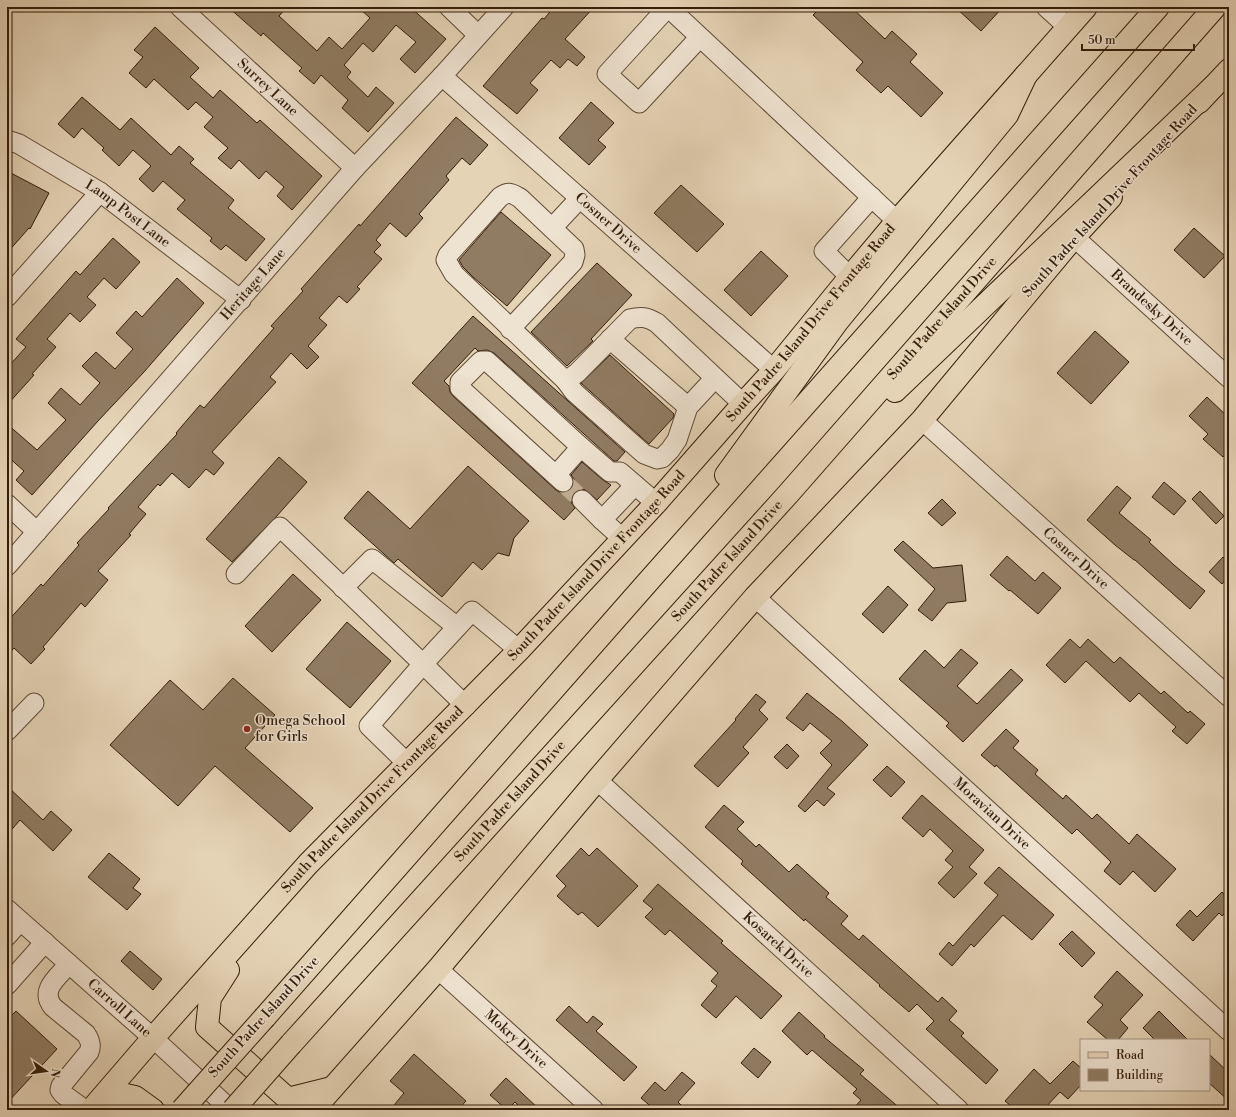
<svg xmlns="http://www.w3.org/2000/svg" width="1236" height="1117" font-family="'Libre Bodoni',serif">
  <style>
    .building { fill: #907c63; stroke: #331d0a }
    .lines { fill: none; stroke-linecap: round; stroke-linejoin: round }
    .minor-tunnel { stroke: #c1af94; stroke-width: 19; stroke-dasharray: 19 10; stroke-linecap: butt }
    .minor-casing { stroke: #604a35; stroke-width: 21 }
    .major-casing { stroke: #331d0a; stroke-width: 24 }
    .highway-casing { stroke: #331d0a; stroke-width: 24 }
    .minor { stroke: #eee2d0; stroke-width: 19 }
    .major { stroke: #e5d3b6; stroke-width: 22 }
    .highway { stroke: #e5d3b6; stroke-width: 22 }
    .highway-bridge-casing { stroke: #331d0a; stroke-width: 24; stroke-linecap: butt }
    .highway-bridge { stroke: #e5d3b6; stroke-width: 22 }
    .poi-dot { fill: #8f2418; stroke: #eee2d0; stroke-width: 1.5 }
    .labels { text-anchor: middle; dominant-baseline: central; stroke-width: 3; stroke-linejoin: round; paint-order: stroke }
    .street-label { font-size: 14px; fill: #331d0a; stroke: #eee2d0 }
    .poi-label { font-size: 14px; fill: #331d0a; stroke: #eee2d0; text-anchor: start }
  </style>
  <rect width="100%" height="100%" fill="#e5d3b6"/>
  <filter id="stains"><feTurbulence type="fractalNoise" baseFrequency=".005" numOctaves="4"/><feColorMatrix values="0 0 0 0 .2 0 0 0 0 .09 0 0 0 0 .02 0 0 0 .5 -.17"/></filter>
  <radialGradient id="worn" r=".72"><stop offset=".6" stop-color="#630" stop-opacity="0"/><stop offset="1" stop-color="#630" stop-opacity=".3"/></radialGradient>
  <g class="building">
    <path d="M228 7H287L279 16 317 51 329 37 342 49 370 18 358 7H410L446 39 415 73 400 59 416 42 396 25 373 52 363 43 344 65 351 72 347 77 368 97 376 87 394 103 368 132 342 108 348 100 321 75 314 84 299 71 302 68 263 33 261 36Z"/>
    <path d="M554 7H594L565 39 585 57 577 66 568 59 560 68 551 60 530 83 538 90 517 114 483 86 542 18 544 19Z"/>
    <path d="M821 7H851L885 39 892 31 917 54 910 62 943 93 921 117 888 86 881 93 856 70 863 62 813 15Z"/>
    <path d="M955 7H1003L981 31Z"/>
    <path d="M155 27 199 68 190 77 213 98 220 90 257 123 260 120 322 176 292 210 277 196 284 187 266 171 259 179 239 160 231 169 218 158 228 148 204 127 213 117 196 102 188 110 154 79 146 88 129 73 143 57 134 50Z"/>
    <path d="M82 97 120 130 131 118 171 155 179 146 194 159 190 163 234 200 228 208 265 239 246 261 226 245 221 250 210 241 212 238 177 209 185 200 163 181 153 192 139 179 151 166 133 150 119 166 102 150 104 148 82 128 74 138 58 124Z"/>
    <path d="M591 102 614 123 598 140 606 147 589 165 559 138Z"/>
    <path d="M456 117 488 145 470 165 462 158 446 176 449 180 419 214 423 218 406 237 390 223 376 240 381 245 374 252 382 259 357 287 360 289 347 303 339 296 319 318 327 325 308 346 319 357 307 369 291 353 270 377 276 382 212 452 224 463 214 475 206 469 189 488 172 473 160 486 158 484 138 507 146 514 129 534 131 535 98 571 108 580 85 607 81 603 43 647 45 649 31 664 14 648 7 656V622L41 584 43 586 79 545 77 543 109 509 108 508 177 434 176 433 200 405 204 408 274 328 271 326 303 291 301 289 359 224 360 226Z"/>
    <path d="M7 171 49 193 30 229 29 228 7 253Z"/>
    <path d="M681 185 724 224 697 252 654 213Z"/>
    <path d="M501 212 551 255 507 306 473 277 463 267 459 260Z"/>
    <path d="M1194 228 1225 256 1204 278 1174 250Z"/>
    <path d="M113 238 140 262 116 289 104 278 87 297 96 305 80 322 70 313 47 339 56 347 32 374 34 375 7 405V368L26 347 16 339 76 271 80 275Z"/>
    <path d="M761 251 788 276 751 316 724 290Z"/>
    <path d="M597 263 632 295 591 339 593 341 567 366 531 332Z"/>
    <path d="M177 278 204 303 144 372 98 421 32 495 16 480 24 471 7 456V424L37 450 66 420 48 403 61 388 80 405 100 383 82 366 96 352 115 369 133 349 116 333 136 311 142 317Z"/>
    <path d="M473 316 625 452 617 461H614L494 353 487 350 478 351 475 348 444 381 449 386 450 392 453 396 556 490 561 493 567 492 571 490 574 484V479L571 475 582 462 603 480 611 485 597 500 585 490 580 489 575 492 572 497 571 502 575 508 564 520 412 383Z"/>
    <path d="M1095 331 1129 362 1091 404 1057 373Z"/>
    <path d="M610 355 674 414 673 418 649 444 581 383Z"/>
    <path d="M1207 397 1229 418V450L1223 457 1203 439 1208 434 1189 416Z"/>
    <path d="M279 457 307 482 276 517 232 562 206 539Z"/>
    <path d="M468 466 529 521 514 538 509 556 498 553 482 570 473 562 442 597 398 559 394 563 344 518 368 491 410 529Z"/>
    <path d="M1164 482 1186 501 1174 515 1152 497Z"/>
    <path d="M1117 486 1131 498 1119 513 1151 540 1149 542 1174 565 1205 591 1190 609 1135 560H1134L1115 545 1087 520Z"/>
    <path d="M1200 491 1224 516 1216 524 1192 499Z"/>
    <path d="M942 499 956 513 942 526 928 513Z"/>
    <path d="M903 541 933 568 962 565 966 601 947 603 932 621 918 610 935 589 894 550Z"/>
    <path d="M1007 556 1035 581 1043 572 1061 588 1038 614 1010 590 1009 591 990 575Z"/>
    <path d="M1223 557 1229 562V576L1222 584 1209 572Z"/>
    <path d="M293 574 321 600 272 652 245 626Z"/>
    <path d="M888 586 908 605 883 633 862 614Z"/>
    <path d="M347 622 391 661 350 708 306 669Z"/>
    <path d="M1070 639 1080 648 1088 639 1114 663 1120 657 1161 694 1164 691 1188 713 1190 711 1205 724 1187 744 1172 731 1176 727 1139 693 1130 702 1086 661 1065 683 1046 665Z"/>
    <path d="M961 649 978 663 957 686 977 704 1011 669 1023 680 963 742 946 726 949 723 899 679 925 650 944 668Z"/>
    <path d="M233 678 275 715 245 748 313 808 290 832 215 766 178 806 110 745 170 680 203 710Z"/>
    <path d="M807 693 843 722 868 745 827 788 835 794 824 806 817 800 805 812 798 806 832 765 820 753 832 741 810 723 803 731 786 718Z"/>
    <path d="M756 694 766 702 759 710 768 719 743 747 749 753 718 787 694 766 736 720 735 719Z"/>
    <path d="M1006 729 1019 741 1013 748 1038 770 1035 774 1063 799 1066 795 1092 819 1097 814 1129 844 1137 834 1176 869 1155 892 1133 871 1120 885 1104 871 1111 862 1077 829 1072 834 996 765 995 767 981 755Z"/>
    <path d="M787 744 799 756 787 769 774 757Z"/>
    <path d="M887 766 905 782 891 797 873 780Z"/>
    <path d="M7 786 43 820 51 811 72 830 53 851 20 820 7 835Z"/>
    <path d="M922 795 984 850 969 867 977 874 954 898 938 883 953 867 945 860 953 851 930 829 923 837 902 818Z"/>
    <path d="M724 805 744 822 737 829 756 847 759 844 789 872 797 864 829 893 826 897 848 916 841 924 859 940 863 935 938 1002 942 997 957 1011 949 1020 964 1033 961 1036 998 1070 986 1084 926 1029 934 1021 917 1004 909 1012 879 986 880 985 805 919 804 921 761 882 741 864 743 861 705 827Z"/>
    <path d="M581 848 589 856 597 848 638 886 598 927 582 912 578 915 557 896 566 886 556 876Z"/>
    <path d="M109 853 140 879 133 888 141 894 127 910 88 877Z"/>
    <path d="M999 867 1054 915 1032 940 1003 915 974 947 971 944 952 966 939 954 949 942 953 946 998 895 984 883Z"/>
    <path d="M658 884 723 941 721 943 782 996 761 1019 736 996 716 1018 701 1005 717 986 711 981 718 973 670 930 665 935 645 917 653 909 643 901Z"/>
    <path d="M1222 892 1229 900V909L1222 916 1219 913 1193 941 1176 925 1190 910 1197 917Z"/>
    <path d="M1072 931 1095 953 1082 967 1059 944Z"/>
    <path d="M130 951 162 979 153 990 121 961Z"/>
    <path d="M1117 971 1143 995 1120 1020 1128 1028 1118 1040H1108L1087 1022 1103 1005 1094 997Z"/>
    <path d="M569 1006 587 1023 593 1016 603 1024 596 1031 637 1067 624 1081 556 1020Z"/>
    <path d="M16 1011 57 1049 7 1103V1020Z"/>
    <path d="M1159 1011 1188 1040H1155L1143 1028Z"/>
    <path d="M799 1012 825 1036 824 1037 864 1070 860 1074 902 1110H852L861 1100 853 1093 857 1089 812 1050 807 1055 782 1031Z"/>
    <path d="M754 1048 771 1062 758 1078 741 1063Z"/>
    <path d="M414 1054 466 1101 458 1110H390L404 1093 390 1081Z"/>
    <path d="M1209 1054 1229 1073V1101L1209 1083Z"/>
    <path d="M1073 1061 1081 1068V1085L1068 1099 1060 1092 1043 1110H1016L1005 1101 1034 1069 1050 1084Z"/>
    <path d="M682 1072 695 1083 678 1102 686 1110H655L641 1098 655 1082 665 1091Z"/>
    <path d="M506 1078 540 1110H523L515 1102 507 1110 490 1095Z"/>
  </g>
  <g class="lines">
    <path class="minor-tunnel" d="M563 482 582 500"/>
    <defs>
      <g id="minor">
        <path id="s1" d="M180 7 355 168"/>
        <path d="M449 7 478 35"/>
        <path d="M1046 7 1069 28"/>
        <path d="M700 37 639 103 607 74 668 7 897 221"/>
        <path id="s2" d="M442 76 774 370"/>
        <path id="s3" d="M7 140 19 144 100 192 241 300"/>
        <path d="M552 228 580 198"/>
        <path id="s4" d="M1074 237 1229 378"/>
        <path d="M850 277 824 251 872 197"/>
        <path d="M7 297 100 192"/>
        <path d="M510 329 573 262 575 255 574 249 520 198C511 193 509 191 500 197L448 255 446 260 454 274 566 381 577 373 630 319C641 316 647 317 657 323L743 404"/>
        <path d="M610 339 688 407"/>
        <path d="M566 381 574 392 644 454 657 459 662 458 670 450 677 440 688 407 715 378"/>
        <path id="s5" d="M922 420 1229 697"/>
        <path d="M556 475 581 447"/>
        <path d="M563 482 460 388V382L481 361H487L581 447 610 472H620L656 503"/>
        <path d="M582 500 602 520 623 539"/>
        <path d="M7 504 37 532"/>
        <path d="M602 520 635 485"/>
        <path id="s6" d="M7 566 355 168 442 76 504 7"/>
        <path d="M236 574 280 527 423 664 369 726 408 764"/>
        <path d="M343 588 372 559 457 627"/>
        <path id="s7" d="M755 597 1229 1031"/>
        <path d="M466 706 423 664 472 611 519 650"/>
        <path d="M7 731 34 703"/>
        <path id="s8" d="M597 780 959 1110"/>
        <path id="s9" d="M7 909 153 1038 231 1110"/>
        <path d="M7 936 20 921"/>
        <path d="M69 964C58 977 39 990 53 1007L86 1034C90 1040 92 1045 89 1052L61 1086 60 1090 63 1094 85 1110"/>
        <path id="s10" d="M438 969 594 1110"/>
        <path d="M7 985 45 942"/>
      </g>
      <g id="major">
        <path d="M1199 102 1229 70"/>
        <path d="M228 970 210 998 207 1027 288 1099 332 1088"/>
        <path d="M99 1107 121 1094 135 1097 153 1110"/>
        <path id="s11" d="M91 1110 153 1038 308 864 519 650 656 503 743 404 774 370 850 277 897 221 1086 7"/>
        <path d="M313 1110 438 969 597 780 755 597 922 420 1074 237 1111 197"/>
      </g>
      <g id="highway">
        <path d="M895 391 1213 87"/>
        <path d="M726 475 837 322 1007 115 1026 75"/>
        <path d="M265 1017 646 584 1158 7"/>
        <path id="s12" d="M291 1044 789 493 1215 7"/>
      </g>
    </defs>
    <use href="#minor" class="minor-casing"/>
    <use href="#major" class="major-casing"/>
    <use href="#highway" class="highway-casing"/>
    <use href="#minor" class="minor"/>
    <use href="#major" class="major"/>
    <use href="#highway" class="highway"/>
    <defs>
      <g id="highway-bridge">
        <path d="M182 1110 265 1017"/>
        <path d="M233 1110 291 1044"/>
      </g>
    </defs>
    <use href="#highway-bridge" class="highway-bridge-casing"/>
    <use href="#highway-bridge" class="highway-bridge"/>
  </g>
  <circle class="poi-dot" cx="247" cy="729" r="4"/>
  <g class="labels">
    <g class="street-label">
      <text stroke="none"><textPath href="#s1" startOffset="119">Surrey Lane</textPath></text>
      <text transform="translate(1110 201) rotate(-48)">South Padre Island Drive Frontage Road</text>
      <text stroke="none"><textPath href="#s3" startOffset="142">Lamp Post Lane</textPath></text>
      <text stroke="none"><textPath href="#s2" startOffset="222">Cosner Drive</textPath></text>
      <text stroke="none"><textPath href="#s6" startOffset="374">Heritage Lane</textPath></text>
      <text stroke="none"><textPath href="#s4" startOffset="105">Brandesky Drive</textPath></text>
      <text stroke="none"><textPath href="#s12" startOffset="975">South Padre Island Drive</textPath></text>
      <text stroke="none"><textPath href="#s11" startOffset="1067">South Padre Island Drive Frontage Road</textPath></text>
      <text stroke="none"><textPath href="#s5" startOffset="207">Cosner Drive</textPath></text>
      <text stroke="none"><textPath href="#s12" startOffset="651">South Padre Island Drive</textPath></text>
      <text stroke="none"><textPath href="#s11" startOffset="743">South Padre Island Drive Frontage Road</textPath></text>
      <text stroke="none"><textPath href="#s11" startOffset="419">South Padre Island Drive Frontage Road</textPath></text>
      <text stroke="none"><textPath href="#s12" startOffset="327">South Padre Island Drive</textPath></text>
      <text stroke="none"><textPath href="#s7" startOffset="321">Moravian Drive</textPath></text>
      <text stroke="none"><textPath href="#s8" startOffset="245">Kosarek Drive</textPath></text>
      <text stroke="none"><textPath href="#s9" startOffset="150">Carroll Lane</textPath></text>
      <text transform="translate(264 1017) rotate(-48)">South Padre Island Drive</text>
      <text stroke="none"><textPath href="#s10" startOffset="105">Mokry Drive</textPath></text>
    </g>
    <g class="poi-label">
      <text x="255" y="721">Omega School<tspan x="255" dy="16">for Girls</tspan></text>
    </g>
  </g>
  <rect width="1236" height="1117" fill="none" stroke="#e5d3b6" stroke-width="24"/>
  <rect x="8" y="8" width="1220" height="1101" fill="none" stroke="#331d0a" stroke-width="2"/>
  <rect x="12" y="12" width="1212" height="1093" fill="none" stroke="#331d0a"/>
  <rect x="1080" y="1039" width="130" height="52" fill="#eee2d0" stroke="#a39381"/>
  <rect x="1088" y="1052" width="20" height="6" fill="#e5d3b6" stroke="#a39381"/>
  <text x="1116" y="1059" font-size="12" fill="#331d0a">Road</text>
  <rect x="1088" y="1069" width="20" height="12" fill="#907c63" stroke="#a39381"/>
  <text x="1116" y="1079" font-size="12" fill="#331d0a">Building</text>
  <g transform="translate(46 1071) rotate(103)" stroke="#eee2d0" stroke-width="3" paint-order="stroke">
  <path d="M0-3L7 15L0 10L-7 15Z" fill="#331d0a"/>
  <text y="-6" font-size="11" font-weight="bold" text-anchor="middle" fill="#331d0a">N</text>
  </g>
  <path d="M1082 44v6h112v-6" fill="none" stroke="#331d0a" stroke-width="2"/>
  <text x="1088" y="44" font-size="12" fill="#331d0a" stroke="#eee2d0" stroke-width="3" paint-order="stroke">50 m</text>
  <rect width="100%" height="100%" filter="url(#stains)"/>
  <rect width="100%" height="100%" fill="url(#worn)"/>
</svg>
